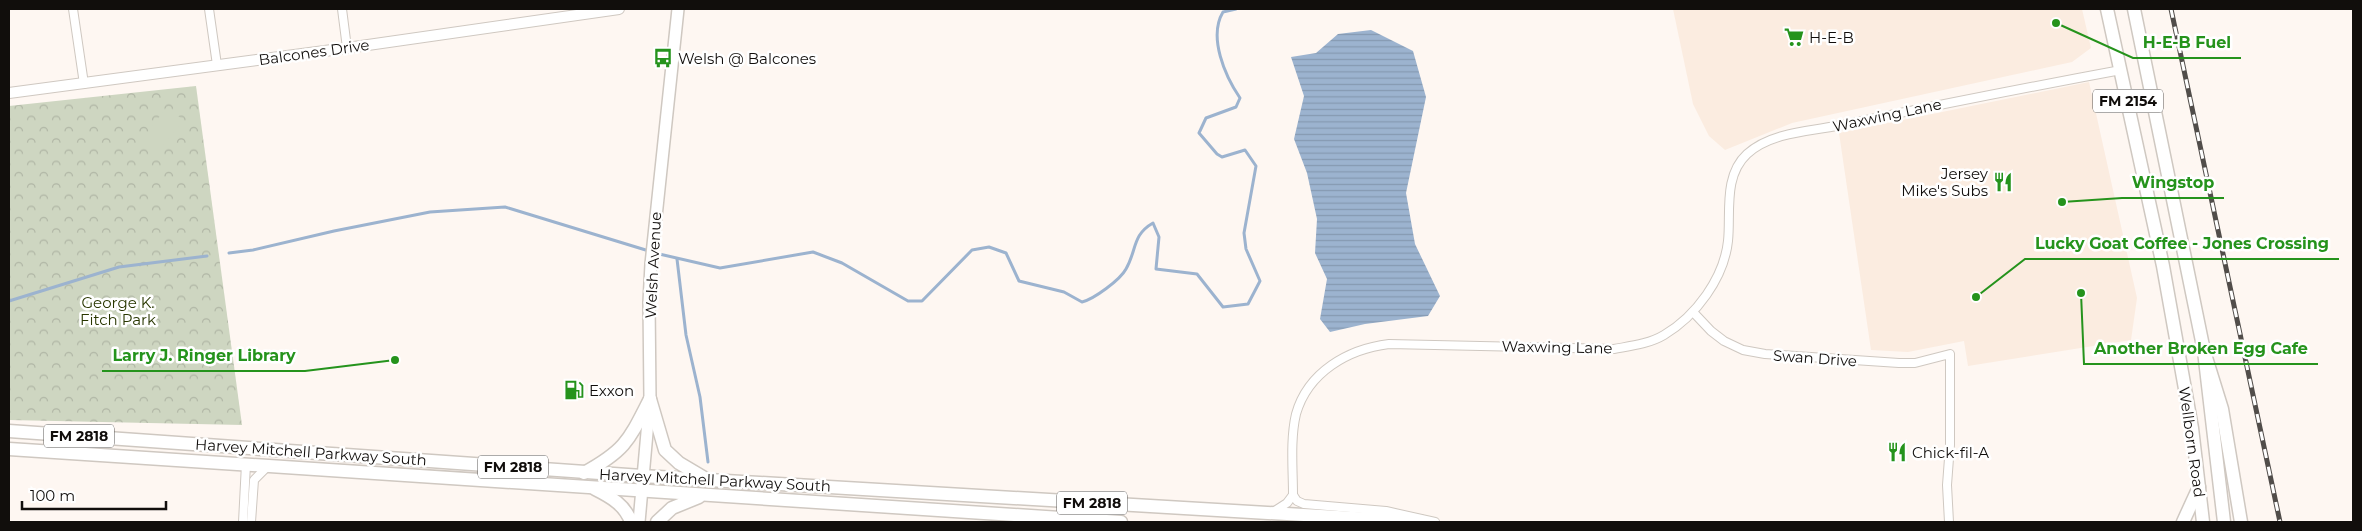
<svg xmlns="http://www.w3.org/2000/svg" width="2362" height="531" font-family="Montserrat,sans-serif">
  <style>
    .built { fill: #fbece0 }
    .park { fill: url(#park-crowns) }
    .pitch { fill: #ced6c1 }
    .water { fill: url(#water-rules) }
    .lines { fill: none; stroke-linecap: round; stroke-linejoin: round }
    .stream { stroke: #9cb3cf; stroke-width: 3 }
    .minor-casing { stroke: #cfc8c1; stroke-width: 10 }
    .tertiary-casing { stroke: #cfc8c1; stroke-width: 12 }
    .secondary-casing { stroke: #cfc8c1; stroke-width: 14 }
    .primary-casing { stroke: #cfc8c1; stroke-width: 15 }
    .trunk-casing { stroke: #cfc8c1; stroke-width: 15 }
    .minor { stroke: #fff; stroke-width: 8 }
    .tertiary { stroke: #fff; stroke-width: 10 }
    .secondary { stroke: #fff; stroke-width: 11 }
    .primary { stroke: #fff; stroke-width: 12 }
    .trunk { stroke: #fff; stroke-width: 12 }
    .rail-casing { stroke: #514d4a; stroke-width: 5 }
    .rail { stroke: #fff; stroke-width: 3; stroke-dasharray: 9; stroke-linecap: butt }
    .labels { text-anchor: middle; dominant-baseline: central; stroke-width: 5; stroke-linejoin: round; paint-order: stroke }
    .shield { fill: #fff; stroke: #585655; stroke-width: 1 }
    .shield-label { font-size: 14px; font-weight: bold; fill: #110e0c }
    .poi-label { font-size: 15px; fill: #110e0c; stroke: #fff; text-anchor: start }
    .street-label { font-size: 15px; fill: #110e0c; stroke: #fff }
    .park-label { font-size: 15px; fill: #293700; stroke: #fff }
    .leader { fill: none; stroke: #25931c; stroke-width: 2 }
    .callout-dot { fill: #25931c; stroke: #fff; stroke-width: 2 }
    .callout-label { font-size: 16px; text-anchor: middle; font-weight: bold; fill: #25931c; stroke: #fff; stroke-width: 5; stroke-linejoin: round; paint-order: stroke }
  </style>
  <defs>
    <pattern id="park-crowns" width="20" height="18" patternUnits="userSpaceOnUse" patternTransform="scale(1.25)"><rect width="20" height="18" fill="#ced6c1"/><path d="M2 6a3 3 0 1 1 6 0M12 15a3 3 0 1 1 6 0" fill="none" stroke="#b0b6a5"/></pattern>
    <pattern id="water-rules" width="6" height="5" patternUnits="userSpaceOnUse" patternTransform="scale(1.25)"><rect width="6" height="5" fill="#9cb3cf"/><path d="M0 2.5h6" fill="none" stroke="#8599b1"/></pattern>
  </defs>
  <rect width="100%" height="100%" fill="#fef7f2"/>
  <g class="built">
    <path d="M1673 9H2082L2091 48 2072 62 1792 123 1725 150 1709 136 1693 104Z"/>
    <path d="M2089 82 2137 298 2131 340 1968 366 1964 341 1908 352 1871 350 1839 133Z"/>
  </g>
  <path class="park" d="M196 86 242 425 9 420V106Z"/>
  <path class="pitch" d="M166 108 184 120 159 150 143 138Z"/>
  <path class="water" d="M1371 30 1413 51 1426 97 1406 193 1415 244 1440 296 1428 316 1365 324 1330 332 1320 319 1327 279 1315 253 1317 219 1307 173 1294 139 1304 96 1291 57 1316 53 1338 34Z"/>
  <g class="lines">
    <g class="stream">
      <path d="M229 253 253 250 334 231 430 212 505 207 649 251"/>
      <path d="M655 253 720 268 813 252 842 263 908 301H922L972 250 989 247 1006 253 1019 281 1064 292 1082 302C1094 299 1120 280 1126 269 1137 250 1132 235 1153 223L1159 237 1156 269 1197 274 1223 307 1248 304 1260 281 1246 249 1244 233 1256 166 1245 150 1222 157 1217 154 1199 133 1206 118 1236 107 1240 98C1225 76 1208 37 1223 12L1236 9"/>
      <path d="M677 259 686 335 700 397 708 462"/>
      <path d="M9 301 119 267 207 256"/>
    </g>
    <defs>
      <g id="minor">
        <path d="M73 9 84 84"/>
        <path d="M209 9 217 65"/>
        <path d="M342 9 347 48"/>
        <path d="M1693 312 1711 331 1724 341 1743 350 1765 354 1899 363H1915L1950 354V445L1947 485 1949 522"/>
        <path d="M1293 495C1293 469 1290 440 1296 414 1308 372 1348 349 1389 344L1614 349C1630 346 1649 344 1664 335 1696 316 1724 278 1728 241 1731 214 1723 176 1747 154 1772 131 1815 131 1847 124 1938 105 2029 87 2121 70"/>
        <path d="M1293 495 1297 501 1304 504 1386 511 1435 522"/>
        <path d="M1273 512 1287 503 1293 495"/>
        <path d="M243 522 246 464"/>
        <path d="M251 522 254 480 268 466"/>
      </g>
      <path id="tertiary" d="M9 93 347 48 619 9"/>
      <path id="secondary" d="M639 522 650 399 649 302 651 264 678 9"/>
      <g id="primary">
        <path d="M2107 9 2163 266 2192 428 2203 522"/>
        <path d="M2134 9 2204 351 2224 522"/>
      </g>
      <g id="trunk">
        <path d="M2204 351 2222 409 2241 522"/>
        <path d="M650 399 665 450 679 463 706 479"/>
        <path d="M9 431 642 476 1422 522"/>
        <path d="M9 449 1121 522"/>
        <path d="M584 473C626 450 629 440 650 399"/>
        <path d="M595 489C611 497 625 505 631 522"/>
        <path d="M657 522 672 508 699 497"/>
        <path d="M2183 522 2199 487"/>
      </g>
    </defs>
    <use href="#minor" class="minor-casing"/>
    <use href="#tertiary" class="tertiary-casing"/>
    <use href="#secondary" class="secondary-casing"/>
    <use href="#primary" class="primary-casing"/>
    <use href="#trunk" class="trunk-casing"/>
    <use href="#minor" class="minor"/>
    <use href="#tertiary" class="tertiary"/>
    <use href="#secondary" class="secondary"/>
    <use href="#primary" class="primary"/>
    <use href="#trunk" class="trunk"/>
    <defs>
      <path id="rail" d="M2171 9 2280 522"/>
    </defs>
    <use href="#rail" class="rail-casing"/>
    <use href="#rail" class="rail"/>
  </g>
  <defs>
    <symbol id="supermarket-bare" viewBox="-9 -9 18 18"><path d="M-6-5.5h2.5l.6 2H6L4.5 2H-2.5L-4.4-4H-6ZM-1.5 3.2a1.3 1.3 0 1 0 .1 0ZM3 3.2a1.3 1.3 0 1 0 .1 0Z" fill="#25931c" stroke="#fff" stroke-width="2.5" paint-order="stroke"/></symbol>
    <symbol id="bus-bare" viewBox="-9 -9 18 18"><path d="M-5-6H5V4H4V6H2V4H-2V6H-4V4H-5ZM-3.5-4V0h7V-4ZM-3.5 1.2v1.5H-2V1.2ZM2 1.2v1.5H3.5V1.2Z" fill="#25931c" stroke="#fff" stroke-width="2.5" paint-order="stroke"/></symbol>
    <symbol id="restaurant-bare" viewBox="-9 -9 18 18"><path d="M-5-6h1v4h1v-4h1v4h1v-4h1v5L-1.5 .5V6h-2V.5L-5-1ZM5-6V6H3V1.5H1.5Q1.5-4 5-6Z" fill="#25931c" stroke="#fff" stroke-width="2.5" paint-order="stroke"/></symbol>
    <symbol id="fuel-bare" viewBox="-9 -9 18 18"><path d="M-5.5-6h7V0h2V4h1.3V-2.5L3-4.5l.8-.8L6-3V5H2.5V1h-1V6h-7ZM-4.2-4.7v3.2H.2V-4.7Z" fill="#25931c" stroke="#fff" stroke-width="2.5" paint-order="stroke"/></symbol>
  </defs>
  <g fill-rule="evenodd">
    <use href="#supermarket-bare" x="1780" y="23" width="28" height="28"/>
    <use href="#bus-bare" x="649" y="44" width="28" height="28"/>
    <use href="#restaurant-bare" x="1989" y="168" width="28" height="28"/>
    <use href="#fuel-bare" x="560" y="376" width="28" height="28"/>
    <use href="#restaurant-bare" x="1883" y="438" width="28" height="28"/>
  </g>
  <g class="labels">
    <g class="shield">
      <rect x="2093" y="89.5" width="70" height="23" rx="4"/>
      <rect x="44" y="424.5" width="70" height="23" rx="4"/>
      <rect x="478" y="455.5" width="70" height="23" rx="4"/>
      <rect x="1057" y="491.5" width="70" height="23" rx="4"/>
    </g>
    <g class="shield-label">
      <text x="2128" y="101">FM 2154</text>
      <text x="79" y="436">FM 2818</text>
      <text x="513" y="467">FM 2818</text>
      <text x="1092" y="503">FM 2818</text>
    </g>
    <g class="poi-label">
      <text x="1809" y="37">H-E-B</text>
      <text x="678" y="58">Welsh @ Balcones</text>
      <text x="1988" y="173" text-anchor="end">Jersey<tspan x="1988" dy="17">Mike's Subs</tspan></text>
      <text x="589" y="390">Exxon</text>
      <text x="1912" y="452">Chick-fil-A</text>
    </g>
    <g class="street-label">
      <text transform="translate(314 52) rotate(-8)">Balcones Drive</text>
      <text transform="translate(1887 115) rotate(-12)">Waxwing Lane</text>
      <text transform="translate(653 265) rotate(-87)">Welsh Avenue</text>
      <text transform="translate(1557 347) rotate(1)">Waxwing Lane</text>
      <text transform="translate(1815 358) rotate(4)">Swan Drive</text>
      <text transform="translate(2192 442) rotate(82)">Wellborn Road</text>
      <text transform="translate(311 452) rotate(4)">Harvey Mitchell Parkway South</text>
      <text transform="translate(715 480) rotate(3)">Harvey Mitchell Parkway South</text>
    </g>
    <g class="park-label">
      <text x="118" y="302">George K.<tspan x="118" dy="17">Fitch Park</tspan></text>
    </g>
  </g>
  <path class="leader" d="M2056 23L2133 58H2241M2062 202L2122 198H2224M1976 297L2025 259H2339M2081 293L2084 364H2318M395 360L305 371H102"/>
  <g class="callout-dot">
    <circle cx="2056" cy="23" r="5"/>
    <circle cx="2062" cy="202" r="5"/>
    <circle cx="1976" cy="297" r="5"/>
    <circle cx="2081" cy="293" r="5"/>
    <circle cx="395" cy="360" r="5"/>
  </g>
  <g class="callout-label">
    <text x="2187" y="48">H-E-B Fuel</text>
    <text x="2173" y="188">Wingstop</text>
    <text x="2182" y="249">Lucky Goat Coffee - Jones Crossing</text>
    <text x="2201" y="354">Another Broken Egg Cafe</text>
    <text x="204" y="361">Larry J. Ringer Library</text>
  </g>
  <rect width="2362" height="531" fill="none" stroke="#110e0c" stroke-width="20"/>
  <path d="M22 501v8h144v-8" fill="none" stroke="#110e0c" stroke-width="2.5"/>
  <text x="30" y="501" font-size="15" fill="#110e0c" stroke="#ffffff" stroke-width="4" paint-order="stroke">100 m</text>
</svg>
